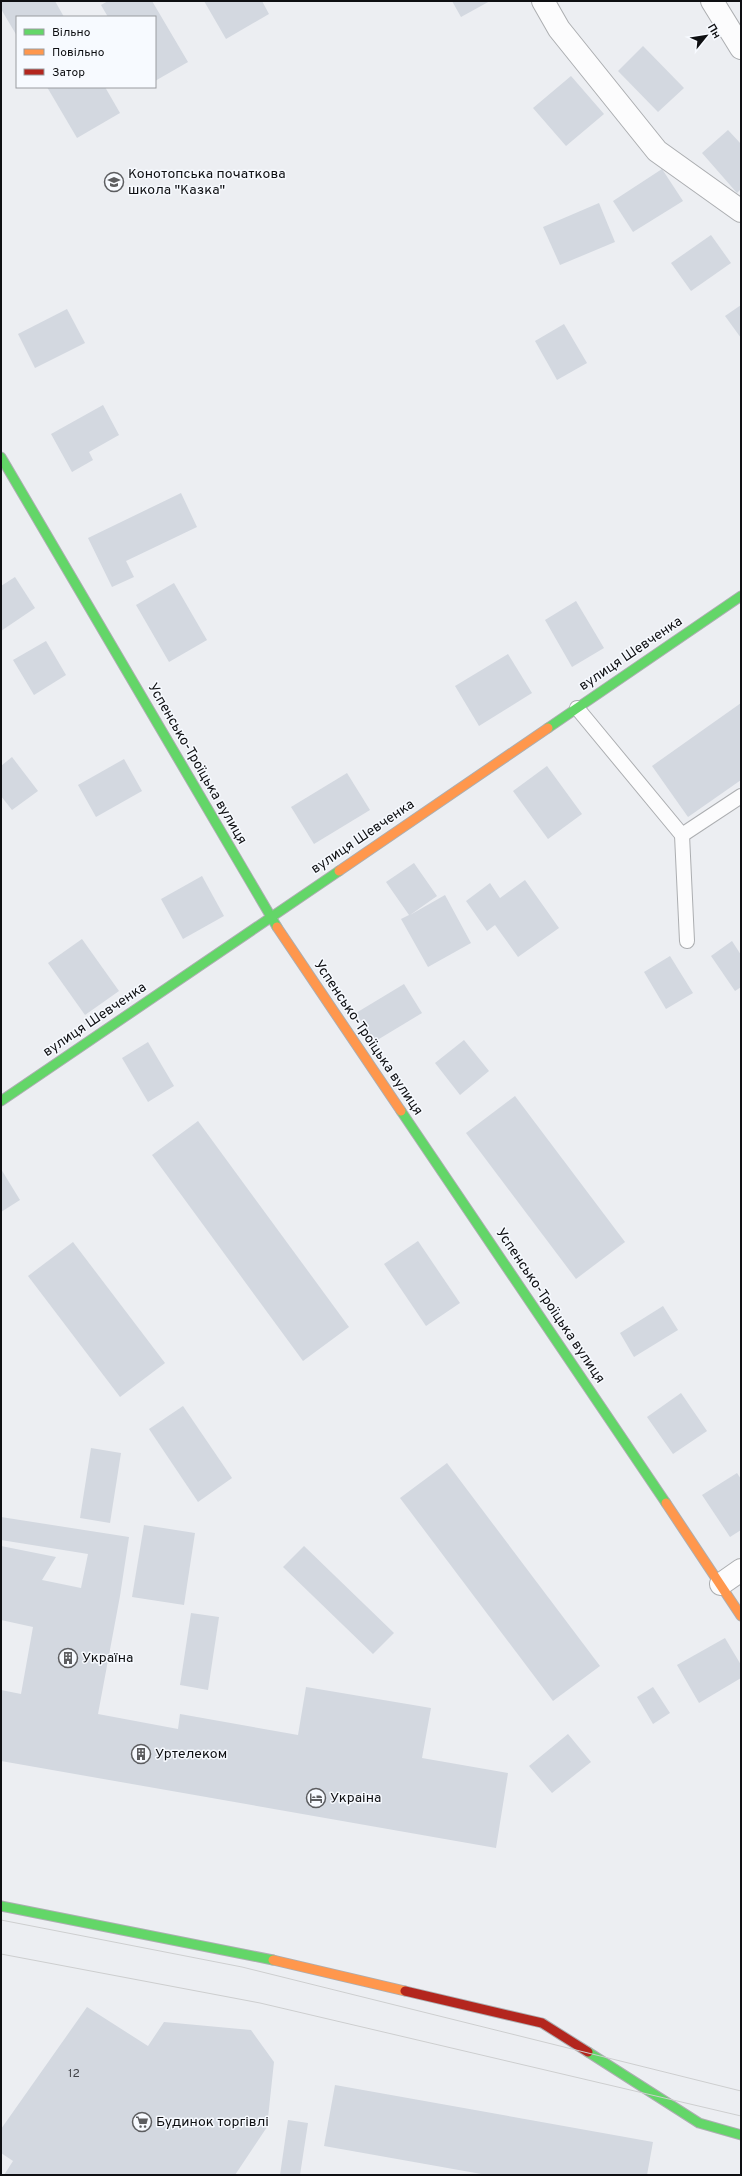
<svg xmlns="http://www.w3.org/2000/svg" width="742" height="2176" font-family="Overpass,sans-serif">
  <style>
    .building { fill: #d3d8e0 }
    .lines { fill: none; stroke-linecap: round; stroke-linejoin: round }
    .lane-casing { stroke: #acaeb1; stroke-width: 16 }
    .street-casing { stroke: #acaeb1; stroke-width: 24 }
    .fast-casing { stroke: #acaeb1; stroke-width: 11 }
    .slow-casing { stroke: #acaeb1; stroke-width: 11 }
    .jam-casing { stroke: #acaeb1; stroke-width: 11 }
    .lane { stroke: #fcfcfd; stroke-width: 14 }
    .street { stroke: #fcfcfd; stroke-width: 22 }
    .fast { stroke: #63d668; stroke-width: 9 }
    .slow { stroke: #ff974d; stroke-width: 9 }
    .jam { stroke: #b3261e; stroke-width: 9 }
    .tram { stroke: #cdcecf; stroke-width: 1 }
    .labels { text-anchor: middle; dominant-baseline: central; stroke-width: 3; stroke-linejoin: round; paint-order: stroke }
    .number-label { font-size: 12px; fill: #424449 }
    .poi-label { font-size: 14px; fill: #0e0f12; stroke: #f7faff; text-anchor: start }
    .street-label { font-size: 14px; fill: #0e0f12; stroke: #f7faff }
  </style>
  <rect width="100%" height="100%" fill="#eceef2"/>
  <g class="building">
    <path d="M1 1H55L64 17H17V36L1 9Z"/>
    <path d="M108 1H152L188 62 155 81V17H108L101 5Z"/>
    <path d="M204 1H262L269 14 226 39Z"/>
    <path d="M452 1H490L461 17Z"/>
    <path d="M643 46 684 88 658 112 618 71Z"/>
    <path d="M571 76 604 114 566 146 533 108Z"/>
    <path d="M47 87H105L120 113 77 138Z"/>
    <path d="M728 130 741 144V189L737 193 702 153Z"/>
    <path d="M662 169 683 201 633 232 613 201Z"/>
    <path d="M599 203 615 242 560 265 543 227Z"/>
    <path d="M711 235 731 263 691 291 671 263Z"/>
    <path d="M741 305V338L725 316Z"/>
    <path d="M67 309 85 343 35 368 18 334Z"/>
    <path d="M564 324 587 363 557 380 535 341Z"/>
    <path d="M103 405 119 435 89 452 93 460 72 472 51 434Z"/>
    <path d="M181 493 197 527 126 561 134 577 112 587 88 538Z"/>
    <path d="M15 577 35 608 1 631V586Z"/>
    <path d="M174 583 207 640 169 662 136 605Z"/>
    <path d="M576 601 604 648 572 667 545 620Z"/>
    <path d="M46 641 66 675 34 695 13 660Z"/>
    <path d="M508 654 532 693 479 726 455 686Z"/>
    <path d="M741 703V780L688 817 652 766Z"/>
    <path d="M12 757 38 791 12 810 1 796V766Z"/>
    <path d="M124 759 142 791 96 817 78 785Z"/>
    <path d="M547 766 582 814 548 839 513 791Z"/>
    <path d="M347 773 370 810 314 844 291 807Z"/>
    <path d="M414 863 437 896 410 915 445 895 471 943 428 967 401 919 409 915 386 882Z"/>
    <path d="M202 876 224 916 183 939 161 899Z"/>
    <path d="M525 880 559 928 518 957 495 925 487 931 466 901 490 883 500 898Z"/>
    <path d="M82 939 119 991 85 1015 48 963Z"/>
    <path d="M732 941 741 955V987L735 991 711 956Z"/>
    <path d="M670 956 693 993 666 1009 644 972Z"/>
    <path d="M404 984 422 1013 374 1042 356 1013Z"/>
    <path d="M464 1040 489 1071 460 1095 435 1063Z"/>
    <path d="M148 1042 174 1086 148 1102 122 1058Z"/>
    <path d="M515 1096 625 1242 576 1279 466 1133Z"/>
    <path d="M198 1121 349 1327 303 1361 152 1155Z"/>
    <path d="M1 1169 20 1200 1 1212Z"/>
    <path d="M418 1241 460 1303 426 1326 384 1264Z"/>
    <path d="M73 1242 165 1363 120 1397 28 1276Z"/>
    <path d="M663 1306 678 1330 634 1357 620 1333Z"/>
    <path d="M681 1393 707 1431 673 1454 647 1417Z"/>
    <path d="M183 1406 232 1478 198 1502 149 1429Z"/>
    <path d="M91 1448 121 1453 110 1523 80 1518Z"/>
    <path d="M447 1463 600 1666 553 1701 400 1498Z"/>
    <path d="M737 1473 741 1479V1530L730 1537 702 1495Z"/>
    <path d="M1 1517 129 1537 120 1596 98 1714 178 1729 180 1714 298 1735 306 1687 431 1708 422 1758 508 1773 496 1848 1 1761V1690L21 1694 33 1627 1 1620V1546L56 1557 42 1580 81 1588 88 1554 1 1540Z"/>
    <path d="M144 1525 195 1533 184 1605 132 1597Z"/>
    <path d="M304 1546 394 1633 373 1654 283 1567Z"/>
    <path d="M191 1613 219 1617 208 1690 180 1685Z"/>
    <path d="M725 1638 741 1665V1678L699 1703 677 1665Z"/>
    <path d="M653 1687 670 1713 653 1724 637 1697Z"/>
    <path d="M568 1734 591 1762 552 1793 529 1766Z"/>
    <path d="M87 2007 148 2046 164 2022 251 2030 274 2062 267 2127 235 2175H4L13 2161 1 2153V2129Z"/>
    <path d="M335 2085 653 2142 647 2175H487L324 2146Z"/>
    <path d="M288 2120 308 2123 300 2175H280Z"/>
  </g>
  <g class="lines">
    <defs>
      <g id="lane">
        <path d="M577 708 682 835 741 796"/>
        <path d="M682 835 687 941"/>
      </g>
      <g id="street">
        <path d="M543 1 559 29 657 151 741 211"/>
        <path d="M712 1 741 48"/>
        <path d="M721 1584 741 1570"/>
      </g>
      <g id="fast">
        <path d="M1 457 277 927"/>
        <path d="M548 728 741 596"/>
        <path d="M1 1101 339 871"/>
        <path d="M401 1111 666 1503"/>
        <path d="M1 1906 273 1960"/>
        <path d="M588 2052 699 2123 741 2135"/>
      </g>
      <g id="slow">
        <path d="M339 871 548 728"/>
        <path d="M277 927 401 1111"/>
        <path d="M666 1503 741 1616"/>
        <path d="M273 1960 405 1991"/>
      </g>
      <path id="jam" d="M405 1991 542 2023 588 2052"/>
    </defs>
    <use href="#lane" class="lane-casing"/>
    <use href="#street" class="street-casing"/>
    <use href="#fast" class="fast-casing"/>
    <use href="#slow" class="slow-casing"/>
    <use href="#jam" class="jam-casing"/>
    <use href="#lane" class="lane"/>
    <use href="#street" class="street"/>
    <use href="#fast" class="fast"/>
    <use href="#slow" class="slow"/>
    <use href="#jam" class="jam"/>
    <g class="tram">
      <path d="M1 1920 242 1967 741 2091"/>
      <path d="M1 1954 260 2003 741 2116"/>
    </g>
  </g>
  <defs>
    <symbol id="school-ring" viewBox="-11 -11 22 22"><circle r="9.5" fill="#f7faff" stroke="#5c5d60" stroke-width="1.5"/><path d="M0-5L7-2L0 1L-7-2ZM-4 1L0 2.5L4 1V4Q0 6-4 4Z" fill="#5c5d60"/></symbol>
    <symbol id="building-ring" viewBox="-11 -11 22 22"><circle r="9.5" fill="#f7faff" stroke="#5c5d60" stroke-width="1.5"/><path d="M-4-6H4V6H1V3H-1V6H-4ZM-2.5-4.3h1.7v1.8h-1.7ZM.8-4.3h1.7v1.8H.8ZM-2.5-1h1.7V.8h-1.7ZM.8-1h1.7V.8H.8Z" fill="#5c5d60"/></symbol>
    <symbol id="hotel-ring" viewBox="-11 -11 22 22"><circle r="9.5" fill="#f7faff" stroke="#5c5d60" stroke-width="1.5"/><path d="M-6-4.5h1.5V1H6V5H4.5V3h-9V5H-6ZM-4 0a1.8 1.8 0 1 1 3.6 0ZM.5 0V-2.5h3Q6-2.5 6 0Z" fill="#5c5d60"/></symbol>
    <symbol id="supermarket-ring" viewBox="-11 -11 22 22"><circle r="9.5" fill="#f7faff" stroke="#5c5d60" stroke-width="1.5"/><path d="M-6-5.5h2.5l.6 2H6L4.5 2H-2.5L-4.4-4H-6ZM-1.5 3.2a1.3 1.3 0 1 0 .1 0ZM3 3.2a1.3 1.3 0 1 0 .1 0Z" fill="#5c5d60"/></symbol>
  </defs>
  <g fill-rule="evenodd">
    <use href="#school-ring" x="103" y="171" width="22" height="22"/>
    <use href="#building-ring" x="57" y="1647" width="22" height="22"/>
    <use href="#building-ring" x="130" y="1743" width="22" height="22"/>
    <use href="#hotel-ring" x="305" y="1787" width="22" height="22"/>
    <use href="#supermarket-ring" x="131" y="2111" width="22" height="22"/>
  </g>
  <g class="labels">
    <g class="number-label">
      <text x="74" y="2074">12</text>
    </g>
    <g class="poi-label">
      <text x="128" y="174">Конотопська початкова<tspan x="128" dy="16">школа "Казка"</tspan></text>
      <text x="82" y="1658">Україна</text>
      <text x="155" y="1754">Уртелеком</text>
      <text x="330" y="1798">Украіна</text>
      <text x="156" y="2122">Будинок торгівлі</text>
    </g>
    <g class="street-label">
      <text transform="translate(631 654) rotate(-34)">вулиця Шевченка</text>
      <text transform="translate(197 764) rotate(60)">Успенсько-Троїцька вулиця</text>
      <text transform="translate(363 837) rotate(-34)">вулиця Шевченка</text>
      <text transform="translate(95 1020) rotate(-34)">вулиця Шевченка</text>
      <text transform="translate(368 1038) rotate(56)">Успенсько-Троїцька вулиця</text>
      <text transform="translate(550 1306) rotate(56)">Успенсько-Троїцька вулиця</text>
    </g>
  </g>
  <rect width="742" height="2176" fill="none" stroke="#0e0f12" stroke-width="4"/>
  <rect x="16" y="16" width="140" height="72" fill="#f7faff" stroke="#9a9ca0"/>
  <rect x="24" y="29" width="20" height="6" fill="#63d668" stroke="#9a9ca0"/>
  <text x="52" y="36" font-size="12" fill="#0e0f12">Вільно</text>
  <rect x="24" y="49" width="20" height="6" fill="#ff974d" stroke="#9a9ca0"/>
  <text x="52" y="56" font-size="12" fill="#0e0f12">Повільно</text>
  <rect x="24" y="69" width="20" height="6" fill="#b3261e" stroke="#9a9ca0"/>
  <text x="52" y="76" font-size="12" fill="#0e0f12">Затор</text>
  <g transform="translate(706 36) rotate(60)" stroke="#f7faff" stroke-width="3" paint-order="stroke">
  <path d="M0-3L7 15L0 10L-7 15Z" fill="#0e0f12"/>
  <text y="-6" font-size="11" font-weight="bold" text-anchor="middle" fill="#0e0f12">Пн</text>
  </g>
</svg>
